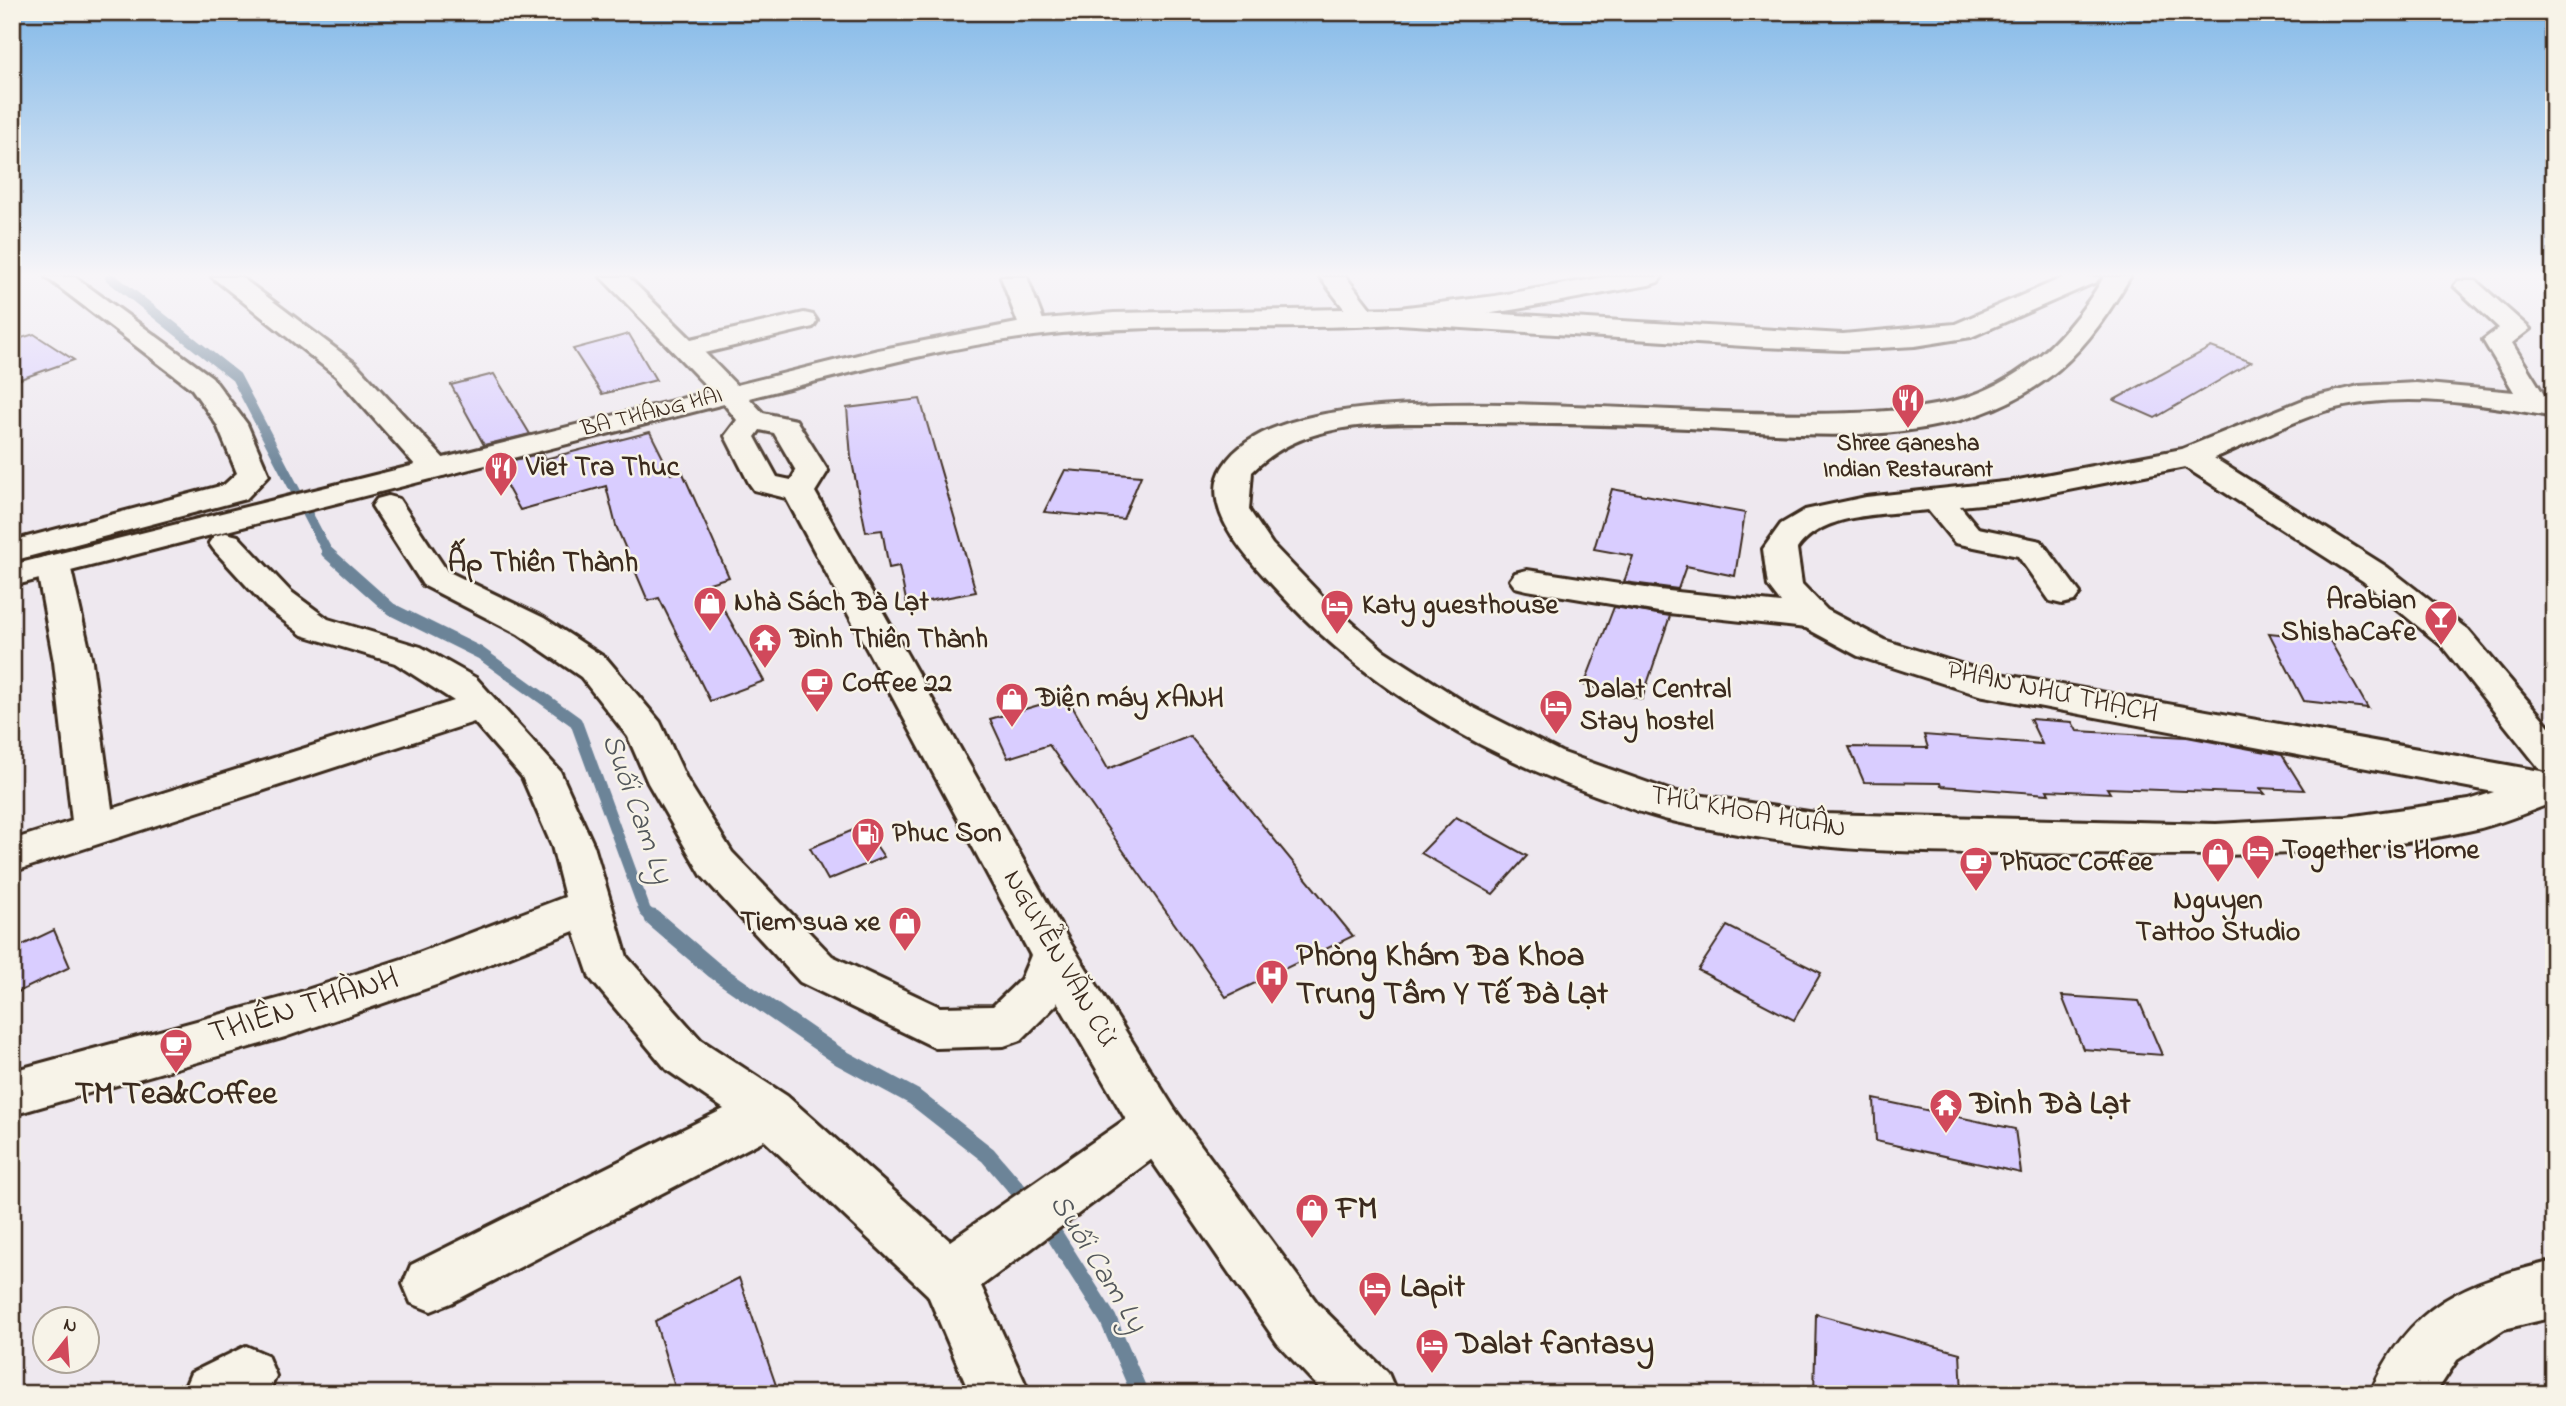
<svg xmlns="http://www.w3.org/2000/svg" width="2566" height="1406" font-family="'Indie Flower',sans-serif">
  <style>
    .lines { fill: none; stroke-linecap: round; stroke-linejoin: round }
    .stream-far2 { stroke: #6c8498; stroke-width: 10 }
    .stream-far1 { stroke: #6c8498; stroke-width: 12 }
    .stream { stroke: #6c8498; stroke-width: 17 }
    .building { fill: #d9cdff; stroke: #3b2a1e; stroke-width: 2 }
    .minor-casing { stroke: #3b2a1e; stroke-width: 6 }
    .major-casing { stroke: #3b2a1e; stroke-width: 6 }
    .minor { fill: #f7f3e8; fill-rule: evenodd }
    .major { fill: #f7f3e8; fill-rule: evenodd }
    .labels { text-anchor: middle; dominant-baseline: central; stroke-width: 5; stroke-linejoin: round; paint-order: stroke }
    .far-street-label { font-size: 23px; fill: #3b2a1e; stroke: #f7f3e8 }
    .far-poi-label { font-size: 23px; font-weight: bold; fill: #3b2a1e; stroke: #f7f3e8 }
    .poi-label { font-size: 28px; font-weight: bold; fill: #3b2a1e; stroke: #f7f3e8; text-anchor: start }
    .street-label { font-size: 28px; fill: #3b2a1e; stroke: #f7f3e8 }
    .neighbourhood-label { font-size: 30px; font-weight: bold; fill: #3b2a1e; stroke: #f7f3e8 }
    .water-label { font-size: 30px; font-style: italic; fill: #53575b; stroke: #f7f3e8 }
    .near-poi-label { font-size: 33px; font-weight: bold; fill: #3b2a1e; stroke: #f7f3e8; text-anchor: start }
    .near-street-label { font-size: 33px; fill: #3b2a1e; stroke: #f7f3e8 }
  </style>
  <rect width="100%" height="100%" fill="#eee8ef"/>
  <filter id="ink" filterUnits="userSpaceOnUse"><feTurbulence type="fractalNoise" baseFrequency=".0143" numOctaves="2"/><feDisplacementMap in="SourceGraphic" scale="14" xChannelSelector="R" yChannelSelector="G"/><feConvolveMatrix kernelMatrix="1 2 1 2 8 2 1 2 1" color-interpolation-filters="sRGB"/></filter>
  <g filter="url(#ink)">
    <g class="lines">
      <path class="stream-far2" d="M110 277 236 377 328 553"/>
      <path class="stream-far1" d="M327 552 391 609 480 653 576 722 645 911 655 920"/>
      <g class="stream">
        <path d="M653 918 714 970 840 1057 914 1097 988 1155 1030 1204"/>
        <path d="M1045 1220 1108 1319 1140 1394"/>
      </g>
    </g>
    <g class="building">
      <path d="M34 334 74 360 12 382V341Z"/>
      <path d="M629 334 656 380 602 394 573 349Z"/>
      <path d="M2211 347 2251 362 2155 418 2114 400Z"/>
      <path d="M494 374 530 434 484 445 451 385Z"/>
      <path d="M920 399 976 592 907 605 899 566 889 568 882 530 866 532 851 457 847 408Z"/>
      <path d="M650 432 671 474 682 471 729 577 709 583 764 681 710 701 659 598 648 601 616 526 606 486 520 510 495 465 542 453 545 459Z"/>
      <path d="M1065 470 1141 476 1123 519 1044 512Z"/>
      <path d="M1612 489 1745 513 1735 576 1686 566 1678 589 1624 582 1633 556 1594 549Z"/>
      <path d="M1614 607 1670 616 1642 699 1584 685Z"/>
      <path d="M2269 633 2329 639 2368 708 2304 701Z"/>
      <path d="M1067 697 1108 769 1190 736 1353 936 1226 997 1049 745 1008 758 990 719Z"/>
      <path d="M2030 719 2072 722 2077 731 2187 737 2282 755 2304 790 2260 788 2265 794 2107 788 2110 793 2047 790 2049 794 1941 786 1940 783 1864 782 1849 747 1928 748 1924 735 2042 744Z"/>
      <path d="M1456 817 1527 856 1493 894 1421 853Z"/>
      <path d="M863 826 884 857 828 880 810 848Z"/>
      <path d="M1727 926 1821 973 1794 1020 1698 970Z"/>
      <path d="M54 930 70 967 12 995V950Z"/>
      <path d="M2062 996 2139 1001 2162 1055 2083 1049Z"/>
      <path d="M1874 1099 2015 1129 2021 1173 1876 1141Z"/>
      <path d="M739 1278 779 1394H677L655 1321Z"/>
      <path d="M1816 1314 1960 1353 1962 1394H1814Z"/>
    </g>
    <g class="lines">
      <defs>
        <g id="minor">
          <path d="M46 277H75L212 377 247 424 269 475 246 499 12 561V541L224 485 237 473 217 425 192 389Z"/>
          <path d="M212 277H241L356 364 446 461 451 468 446 475 435 477 424 475 336 376Z"/>
          <path d="M601 277H628L691 339 804 313 813 315 817 321 813 327 705 353 745 394 740 400 730 403 720 400Z"/>
          <path d="M1001 277H1027L1046 328 1042 334H1022Z"/>
          <path d="M1320 277H1346L1377 317 1373 323H1355Z"/>
          <path d="M2065 277H2100L2096 282 1971 337 1915 346 1843 350 1760 347 1399 324 1390 322 1386 316 1390 310 1399 308 1843 334 1955 324Z"/>
          <path d="M2104 277H2130C2110 311 2089 343 2059 369 1959 455 1809 434 1688 428 1605 424 1522 423 1439 423 1373 423 1301 422 1252 472L1249 510 1272 544 1322 596 1383 650 1472 707 1561 752 1671 791 1822 814 2216 824 2347 817 2469 800 2494 792 1979 695 1858 656 1806 628 1659 612 1527 590 1515 587 1510 580 1515 573 1527 570 1659 590 1781 603 1768 586 1763 549 1781 524 1805 510 1866 497 2013 481 2182 449 2308 398 2359 386 2416 383 2514 392 2483 340 2499 328 2454 286 2458 281H2476L2530 329 2512 343 2546 398 2554 399V417C2482 404 2400 390 2328 410 2289 422 2251 443 2214 458L2387 567 2468 630 2554 732V773L2540 769 2442 646 2363 581 2185 467 2013 501 1960 506 1978 528 2041 541 2080 593 2074 601 2062 604 2050 601 2018 556 1955 543 1928 510C1886 515 1824 511 1797 549L1802 584 1827 610 1884 640 1983 671 2552 773 2554 802C2527 812 2500 824 2472 830 2349 858 2218 856 2092 854 2003 852 1911 855 1822 846 1772 840 1713 831 1664 819 1640 813 1617 803 1595 795 1476 751 1363 685 1277 590 1250 561 1196 507 1224 465 1306 338 1824 459 1981 392 2036 369 2074 327 2104 277Z"/>
          <path d="M388 496 399 499 447 571 544 618 607 659 660 722 687 780 732 852 832 956 940 1007 993 1006 1021 979 1037 941 1053 935 1069 941 1076 954 1057 1004 1021 1040 1004 1046 936 1048 800 982 702 876 648 783 628 737 581 677 518 634 423 585 372 506 377 499Z"/>
          <path d="M226 533 238 536 290 591 328 619 421 647 476 678 560 771 594 846 627 957 701 1040 787 1096 950 1241 1139 1110 1157 1103 1175 1110 1183 1126 1175 1142 981 1286 1030 1394H970L928 1295 764 1140 451 1303 431 1311 411 1303 403 1284 411 1265 724 1109 667 1070 590 978 574 931 439 984 285 1037 12 1115V1071L285 997 408 957 565 897 552 846 522 777 474 722 12 872V840L72 821 54 662 36 565 41 558 53 555 65 558 70 565 92 662 112 809 454 701 395 663 302 635 266 607 214 550 209 543 214 536Z"/>
          <path d="M2554 1261V1317L2504 1329 2457 1360 2435 1394H2370C2408 1304 2465 1282 2554 1261Z"/>
          <path d="M246 1346 267 1355 276 1376 268 1394H182L191 1373Z"/>
        </g>
        <path id="major" d="M1605 277H1662L1658 282 1649 285C1566 299 1482 319 1398 324 1277 332 1154 321 1034 336 938 348 843 375 749 398L763 413 796 420 828 471 815 492 1069 941 1175 1110 1318 1304 1388 1373 1397 1394H1325L1278 1344 1139 1142 1037 967 786 498 754 490 749 483 725 436 737 420 724 404 12 586V565L878 350 1032 320 1114 313 1399 308 1495 296ZM760 430 774 433 796 471 791 480 777 477 755 437Z"/>
      </defs>
      <use href="#minor" class="minor-casing"/>
      <use href="#major" class="major-casing"/>
      <use href="#minor" class="minor"/>
      <use href="#major" class="major"/>
    </g>
  </g>
  <linearGradient id="sky" x2="0" y2="1"><stop stop-color="#83b9e8"/><stop offset="0.58" stop-color="#f7f5f8"/><stop offset="1" stop-color="#f7f5f8" stop-opacity="0"/></linearGradient>
  <rect width="2566" height="474" fill="url(#sky)"/>
  <defs>
    <symbol id="restaurant-pin" viewBox="-11 -11 22 30"><path d="M0 17L-7.5 6A9.5 9.5 0 1 1 7.5 6Z" fill="#d1495b" stroke="#f7f3e8"/><path d="M-5-6h1v4h1v-4h1v4h1v-4h1v5L-1.5 .5V6h-2V.5L-5-1ZM5-6V6H3V1.5H1.5Q1.5-4 5-6Z" fill="#fff"/></symbol>
    <symbol id="shop-pin" viewBox="-11 -11 22 30"><path d="M0 17L-7.5 6A9.5 9.5 0 1 1 7.5 6Z" fill="#d1495b" stroke="#f7f3e8"/><path d="M-5-2.5h2.3a2.7 3.5 0 0 1 5.4 0H5L5.5 6h-11ZM-1.5-2.5h3a1.5 2.3 0 0 0-3 0Z" fill="#fff"/></symbol>
    <symbol id="hotel-pin" viewBox="-11 -11 22 30"><path d="M0 17L-7.5 6A9.5 9.5 0 1 1 7.5 6Z" fill="#d1495b" stroke="#f7f3e8"/><path d="M-6-4.5h1.5V1H6V5H4.5V3h-9V5H-6ZM-4 0a1.8 1.8 0 1 1 3.6 0ZM.5 0V-2.5h3Q6-2.5 6 0Z" fill="#fff"/></symbol>
    <symbol id="bar-pin" viewBox="-11 -11 22 30"><path d="M0 17L-7.5 6A9.5 9.5 0 1 1 7.5 6Z" fill="#d1495b" stroke="#f7f3e8"/><path d="M-6-5H6L.8 .8V4.5H3.5V6h-7V4.5H-.8V.8Z" fill="#fff"/></symbol>
    <symbol id="temple-pin" viewBox="-11 -11 22 30"><path d="M0 17L-7.5 6A9.5 9.5 0 1 1 7.5 6Z" fill="#d1495b" stroke="#f7f3e8"/><path d="M0-6L5-2H3V0L6.5 2.5H4V6H1.5V3h-3V6H-4V2.5H-6.5L-3 0V-2H-5Z" fill="#fff"/></symbol>
    <symbol id="cafe-pin" viewBox="-11 -11 22 30"><path d="M0 17L-7.5 6A9.5 9.5 0 1 1 7.5 6Z" fill="#d1495b" stroke="#f7f3e8"/><path d="M-5.5-4.5H6V0H3Q3 3.5 0 3.5H-2.5Q-5.5 3.5-5.5 0ZM3-3.2v2h1.7v-2ZM-6 4.5H4V6H-6Z" fill="#fff"/></symbol>
    <symbol id="fuel-pin" viewBox="-11 -11 22 30"><path d="M0 17L-7.5 6A9.5 9.5 0 1 1 7.5 6Z" fill="#d1495b" stroke="#f7f3e8"/><path d="M-5.5-6h7V0h2V4h1.3V-2.5L3-4.5l.8-.8L6-3V5H2.5V1h-1V6h-7ZM-4.2-4.7v3.2H.2V-4.7Z" fill="#fff"/></symbol>
    <symbol id="hospital-pin" viewBox="-11 -11 22 30"><path d="M0 17L-7.5 6A9.5 9.5 0 1 1 7.5 6Z" fill="#d1495b" stroke="#f7f3e8"/><path d="M-5-5h3v3.5h4V-5h3V5h-3V1.5h-4V5h-3Z" fill="#fff"/></symbol>
  </defs>
  <g fill-rule="evenodd">
    <use href="#restaurant-pin" x="1889" y="381" width="38" height="52"/>
    <use href="#restaurant-pin" x="482" y="449" width="38" height="52"/>
    <use href="#shop-pin" x="691" y="584" width="38" height="52"/>
    <use href="#hotel-pin" x="1318" y="587" width="38" height="52"/>
    <use href="#bar-pin" x="2422" y="598" width="38" height="52"/>
    <use href="#temple-pin" x="746" y="621" width="38" height="52"/>
    <use href="#cafe-pin" x="798" y="665" width="38" height="52"/>
    <use href="#shop-pin" x="993" y="680" width="38" height="52"/>
    <use href="#hotel-pin" x="1537" y="687" width="38" height="52"/>
    <use href="#fuel-pin" x="849" y="815" width="38" height="52"/>
    <use href="#hotel-pin" x="2239" y="832" width="38" height="52"/>
    <use href="#shop-pin" x="2199" y="835" width="38" height="52"/>
    <use href="#cafe-pin" x="1957" y="844" width="38" height="52"/>
    <use href="#shop-pin" x="886" y="904" width="38" height="52"/>
    <use href="#hospital-pin" x="1253" y="957" width="38" height="52"/>
    <use href="#cafe-pin" x="157" y="1026" width="38" height="52"/>
    <use href="#temple-pin" x="1927" y="1086" width="38" height="52"/>
    <use href="#shop-pin" x="1293" y="1191" width="38" height="52"/>
    <use href="#hotel-pin" x="1356" y="1269" width="38" height="52"/>
    <use href="#hotel-pin" x="1413" y="1326" width="38" height="52"/>
  </g>
  <g class="labels">
    <g class="far-street-label">
      <text transform="translate(652 413) rotate(-14)">BA THÁNG HAI</text>
    </g>
    <g class="far-poi-label">
      <text x="1908" y="444">Shree Ganesha<tspan x="1908" dy="26">Indian Restaurant</tspan></text>
    </g>
    <g class="poi-label">
      <text x="526" y="468">Viet Tra Thuc</text>
      <text x="2416" y="601" text-anchor="end">Arabian<tspan x="2416" dy="32">ShishaCafe</tspan></text>
      <text x="734" y="603">Nhà Sách Đà Lạt</text>
      <text x="1362" y="606">Katy guesthouse</text>
      <text x="790" y="640">Đình Thiên Thành</text>
      <text x="842" y="684">Coffee 22</text>
      <text x="1580" y="690">Dalat Central<tspan x="1580" dy="32">Stay hostel</tspan></text>
      <text x="1036" y="699">Điện máy XANH</text>
      <text x="892" y="834">Phuc Son</text>
      <text x="2282" y="851">Together is Home</text>
      <text x="2000" y="863">Phuoc Coffee</text>
      <text x="2218" y="901" text-anchor="middle">Nguyen<tspan x="2218" dy="32">Tattoo Studio</tspan></text>
      <text x="880" y="923" text-anchor="end">Tiem sua xe</text>
    </g>
    <g class="street-label">
      <text transform="translate(2052 693) rotate(12)">PHAN NHƯ THẠCH</text>
      <text transform="translate(1748 813) rotate(10)">THỦ KHOA HUÂN</text>
      <text transform="translate(1059 959) rotate(60)">NGUYỄN VĂN CỪ</text>
    </g>
    <g class="neighbourhood-label">
      <text x="543" y="564">Ấp Thiên Thành</text>
    </g>
    <g class="water-label">
      <text transform="translate(636 809) rotate(70)">Suối Cam Ly</text>
      <text transform="translate(1097 1264) rotate(58)">Suối Cam Ly</text>
    </g>
    <g class="near-poi-label">
      <text x="1296" y="957">Phòng Khám Đa Khoa<tspan x="1296" dy="38">Trung Tâm Y Tế Đà Lạt</tspan></text>
      <text x="176" y="1095" text-anchor="middle">TM Tea&amp;Coffee</text>
      <text x="1970" y="1105">Đình Đà Lạt</text>
      <text x="1336" y="1210">FM</text>
      <text x="1400" y="1288">Lapit</text>
      <text x="1456" y="1345">Dalat fantasy</text>
    </g>
    <g class="near-street-label">
      <text transform="translate(304 1007) rotate(-17)">THIÊN THÀNH</text>
    </g>
  </g>
  <rect width="2566" height="1406" fill="none" stroke="#f7f3e8" stroke-width="42"/>
  <rect x="21" y="21" width="2524" height="1364" fill="none" stroke="#3b2a1e" stroke-width="2.5" filter="url(#ink)"/>
  <g transform="translate(66 1340) rotate(17)"><circle r="33" fill="#f7f3e8" stroke="#aca397" stroke-width="2"/>
  <path d="M0-5L12 26L0 18L-12 26Z" fill="#d1495b"/>
  <text y="-10" font-size="19" font-weight="bold" text-anchor="middle" fill="#3b2a1e">N</text>
  </g>
</svg>
